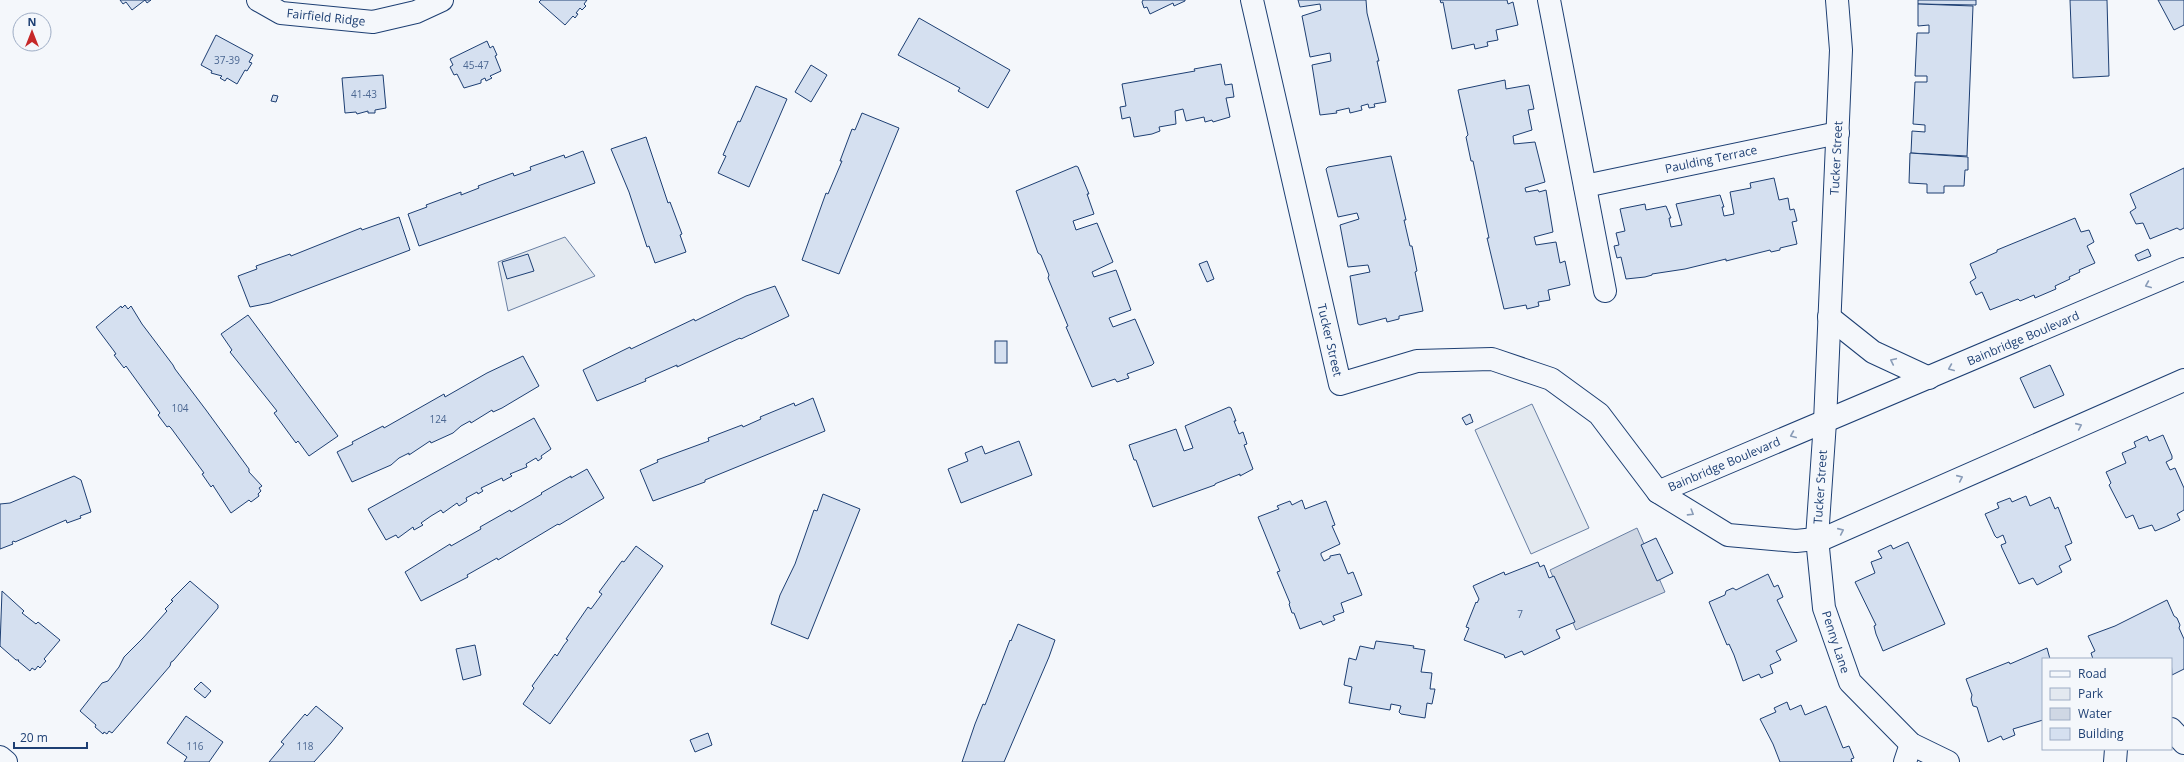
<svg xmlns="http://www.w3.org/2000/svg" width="2184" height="762" font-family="'Open Sans',sans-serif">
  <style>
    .green { fill: #e3e9f0; stroke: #687fa3 }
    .water { fill: #cfd7e4; stroke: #687fa3 }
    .building { fill: #d5e0f0; stroke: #1d3f73 }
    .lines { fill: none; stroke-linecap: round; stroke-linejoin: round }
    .minor-casing { stroke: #1d3f73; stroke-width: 24 }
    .tertiary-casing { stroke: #1d3f73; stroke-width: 24 }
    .minor { stroke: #f4f7fb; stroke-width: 22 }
    .tertiary { stroke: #f4f7fb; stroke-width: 22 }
    .oneway { stroke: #889bb7 }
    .labels { text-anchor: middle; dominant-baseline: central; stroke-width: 3; stroke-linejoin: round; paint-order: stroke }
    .number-label { font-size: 10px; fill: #4b6792 }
    .street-label { font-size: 12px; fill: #1d3f73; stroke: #f4f7fb }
  </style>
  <rect width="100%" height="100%" fill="#f4f7fb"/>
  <g class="green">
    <path d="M565 237 595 276 508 311 498 262Z"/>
    <path d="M1532 404 1589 528 1531 554 1475 430Z"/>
  </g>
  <path class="water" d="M1637 528 1665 592 1576 630 1550 570Z"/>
  <g class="building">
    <path d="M120 0H151L147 3 145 0 132 10 126 2 123 4Z"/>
    <path d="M541 0H587L584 4 586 6 582 10 580 8 576 13 578 14 575 18 573 16 565 25 539 2Z"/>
    <path d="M1143 0H1185V1L1174 6 1173 3 1150 14 1147 7 1144 8 1142 2Z"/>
    <path d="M1298 0H1366L1367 13 1379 61H1377L1386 102 1374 104 1375 107 1369 108 1368 104 1361 106 1362 110 1350 113 1349 108 1336 111 1337 113 1320 115 1312 65 1331 61 1330 53 1310 57 1302 16 1321 10 1320 4 1300 7Z"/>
    <path d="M1440 0H1507L1508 4 1513 2 1518 25 1496 30 1498 40 1487 42 1488 46 1475 49 1474 44 1452 49 1443 2 1441 3Z"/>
    <path d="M1918 0H1976V5L1918 4Z"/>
    <path d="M2070 0H2107L2109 76 2073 78Z"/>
    <path d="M2158 0H2184V25L2174 30Z"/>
    <path d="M1918 4 1973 6 1967 156 1911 153 1912 131 1925 132V125L1913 124 1915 82H1927V76H1915L1917 33H1929V25L1918 26Z"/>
    <path d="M919 18 1010 70 988 108 958 91 960 88 898 55Z"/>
    <path d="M216 35 253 55 249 62 252 63 247 71 245 70 237 84 227 78 225 81 220 78 222 76 211 73 212 71 201 65Z"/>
    <path d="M487 41 490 48 493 46 497 55 495 56 501 71 490 76 492 78 486 81 485 78 481 80V83L464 88 457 74 454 75 450 67 453 65 450 59Z"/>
    <path d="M1221 64 1225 85 1232 84 1234 97 1226 98 1230 117 1213 122 1212 120 1205 122 1204 117 1186 121 1183 109 1175 111 1176 124 1159 127 1160 131 1152 134 1134 137 1130 117 1122 119 1120 107 1126 106 1122 84 1195 71 1194 69Z"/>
    <path d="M811 65 827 75 811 102 795 92Z"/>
    <path d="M383 75 386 108 375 110V113H368V111L357 114 356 112 345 113 342 78Z"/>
    <path d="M1505 80 1506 89 1529 85 1534 109 1528 110 1532 130 1513 136 1514 144 1535 142 1545 182 1525 188 1526 192 1538 190 1539 192 1546 190 1553 232 1534 237 1536 245 1556 242 1560 263 1565 261 1570 285 1548 290 1550 300 1538 302 1539 306 1527 309 1526 305 1504 309 1487 238H1489L1473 161H1471L1466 137 1468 135 1458 90Z"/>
    <path d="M756 86 787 99 749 187 718 173 726 156 723 155 738 121 740 122Z"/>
    <path d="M273 95 278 96 276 102 271 101Z"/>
    <path d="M862 113 899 128 839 274 802 260 826 193 828 194 842 161H840L852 129 855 130Z"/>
    <path d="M646 137 668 203 670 202 682 234 680 235 686 252 655 263 649 246 647 247 629 192 611 149Z"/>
    <path d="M583 151 595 183 419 246 408 214 427 207 426 205 461 192V195L479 188 478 186 513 173 514 176 531 170 530 167 564 155 565 158Z"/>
    <path d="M1910 153 1968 157V170H1965L1964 186H1944V193H1927V184L1909 183Z"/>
    <path d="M1391 156 1406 220H1404L1410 246H1412L1417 271 1415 272 1423 311 1399 316V319L1387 322 1386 318 1360 325 1358 324 1350 276 1370 272 1368 265 1348 267 1340 225 1359 219 1357 213 1338 217 1326 169 1328 167Z"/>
    <path d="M1076 166 1078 167 1089 194H1087L1094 214 1073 221 1076 230 1097 223 1113 262 1092 272 1094 277 1116 270 1131 310 1109 318 1113 327 1135 319 1154 363 1152 365 1127 374 1129 378 1117 382 1115 379 1092 387 1066 327 1068 326 1048 278 1049 275 1041 255 1038 253 1016 191Z"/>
    <path d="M2184 168V228L2180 230 2177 228 2150 239 2143 223 2136 224 2130 212 2136 208 2130 194Z"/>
    <path d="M1774 178 1779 200 1788 198 1790 210 1794 209 1797 221 1792 222 1797 244 1780 248V250L1771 252 1770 250 1726 261V259L1685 269 1652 274V275L1645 277 1626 279 1621 257 1617 258 1614 246 1619 245 1616 233 1625 231 1620 209 1645 204 1646 210 1666 206 1671 218H1669L1671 227 1676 226 1682 225 1676 204 1720 195 1724 207H1722L1724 216 1734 214 1730 192 1751 188 1750 183Z"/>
    <path d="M399 217 410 250 270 303 250 307 238 276 257 269 256 266 290 254 291 256 361 228 362 230Z"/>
    <path d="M2075 218 2081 232 2089 230 2094 242 2087 246 2095 263 2079 270 2080 272 2069 277 2070 279 2055 286 2056 289 2035 298 2034 295 2020 301 2018 299 1990 310 1982 292 1976 295 1970 282 1976 278 1970 264 1997 252V250Z"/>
    <path d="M2148 249 2151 256 2138 261 2135 255Z"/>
    <path d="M528 254 534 271 507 279 502 262Z"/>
    <path d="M1207 261 1214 279 1207 282 1199 264Z"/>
    <path d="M775 286 789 316 741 339 740 338 677 367V365L645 379 646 381 597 401 583 370 630 347 631 349 694 319 695 321 746 296Z"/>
    <path d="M125 305 128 309 131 306 142 324 173 365 175 369 206 410 249 469V472L262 486 259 488 261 491 258 494 259 496 251 502 249 500 231 513 214 487 213 485 211 487 202 474 204 473 171 428 169 426 167 427 158 415 160 413 126 366 124 368 114 355 116 354 114 351 96 327 121 306 122 308Z"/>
    <path d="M248 315 338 436 309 456 298 441 296 443 274 413 277 411 230 352 232 350 221 334Z"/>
    <rect x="995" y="341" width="12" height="22"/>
    <path d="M523 356 539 386 502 408 493 412 492 410 471 423 470 421 461 426 453 433 431 443 430 441 409 455V453L399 458 391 465 352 482 337 452 353 444 352 442 383 426 384 428 444 394 445 397 487 373Z"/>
    <path d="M2050 365 2064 395 2034 408 2020 378Z"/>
    <path d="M813 398 825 431 705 480V482L653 501 640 470 658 462 657 460 709 441 708 438 742 425 743 427 761 419 760 417 794 403 795 406Z"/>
    <path d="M1229 407 1231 408 1236 421H1234L1239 434 1243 432 1247 444 1244 445 1253 469 1240 476V474L1217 483 1215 484V485L1153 507 1136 460H1134L1129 445 1176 429 1184 451 1193 448 1185 426Z"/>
    <path d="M1470 414 1473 422 1466 425 1462 418Z"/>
    <path d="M534 418 551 449 541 456 542 458 538 461 536 458 526 464 527 467 510 474 512 476 503 481 502 478 481 488 483 491 478 494 477 492 466 498 467 501 459 506 457 503 443 513 441 510 431 516 421 523 423 525 414 530 413 527 398 538 396 535 386 540 368 509Z"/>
    <path d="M2163 435 2172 456V459L2166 462 2170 470 2175 468 2184 488V510L2177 514 2180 520 2165 527 2155 531 2152 525 2139 529 2133 515 2126 518 2109 485 2111 483 2106 472 2126 463 2122 453 2136 447 2134 442 2147 436 2149 441Z"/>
    <path d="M1019 441 1032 475 961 503 948 469 968 461 965 453 982 446 985 454Z"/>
    <path d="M587 469 604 498 559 525 558 524 498 560 497 558 467 575 468 577 421 601 405 572 450 544 451 546 481 529 480 527 510 510 511 512 542 494 541 493 571 476V478Z"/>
    <path d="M74 476 81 480 91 512 80 516 81 518 67 523 66 520 15 542 14 541 12 542 13 544 0 549V504L10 503Z"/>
    <path d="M823 494 860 509 808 639 771 624 780 595 795 564 814 510 817 511Z"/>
    <path d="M2026 496 2030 506 2050 497 2055 509 2058 507 2072 543 2065 546 2071 560 2059 566 2062 572 2037 585 2033 578 2019 584 2002 548 2001 545 2006 543 2003 535 1997 538 1995 536 1985 514 1999 508 1997 503 2010 498 2012 502Z"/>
    <path d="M1302 500 1305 509 1326 501 1335 525 1332 526 1340 544 1321 553V555L1324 561 1330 558V556L1340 554 1348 574 1353 572 1362 595 1341 603 1344 612 1333 616 1335 620 1323 625 1321 621 1300 629 1294 613H1292L1289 604 1290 603 1277 572 1280 571 1258 517 1279 509 1277 506 1290 501 1292 505Z"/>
    <path d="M1656 538 1673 573 1657 581 1641 545Z"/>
    <path d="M1908 542 1945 624 1883 651 1876 634 1874 626 1876 625 1855 582 1875 573 1871 562 1882 558 1878 551 1891 545 1893 549Z"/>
    <path d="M636 546 663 566 550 724 523 704 534 688 532 686 555 654 557 656 564 645 568 640 566 639 588 607 591 609 602 594 599 592 622 561 624 562Z"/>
    <path d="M1538 562 1540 567 1544 565 1549 578 1554 576 1575 622 1556 630 1560 638 1524 655 1522 651 1505 658 1504 655 1464 640 1469 628 1466 627 1476 602 1477 603 1479 599 1473 586 1504 572 1505 575Z"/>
    <path d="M1768 574 1774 587 1778 585 1783 597 1777 600 1797 641 1776 651 1781 660 1770 665 1773 673 1761 678 1759 674 1743 681 1734 655 1729 644 1727 645 1709 602 1725 595 1726 591 1733 588 1736 590Z"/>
    <path d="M190 581 218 605V608L173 661 171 662 170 666 112 733 109 731 107 734 104 732 103 734 95 727 96 725 80 711 102 683 108 681 119 667 124 657 143 638 167 611 165 609 173 601 171 600Z"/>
    <path d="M2 591 24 611 22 613 36 624 38 622 60 640 44 659 46 661 40 668 38 666 35 670 32 668 30 671 18 661 19 660H16L0 646Z"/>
    <path d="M2167 600 2174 616 2177 618 2180 625 2179 628 2184 639V669L2172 675 2171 659H2093L2091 653 2095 651 2088 636 2115 626Z"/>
    <path d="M1018 624 1055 640 1049 657 1004 762H962L975 724 983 704 985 705 1010 640 1011 641Z"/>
    <path d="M1376 641 1414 646 1413 648 1425 650 1421 672 1432 673 1430 689H1435L1432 704 1427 703 1425 718 1401 714 1399 712 1401 706 1391 704 1390 710 1349 703 1352 687 1344 685 1349 658 1356 660 1360 646 1374 649Z"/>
    <path d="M475 645 481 675 463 680 456 649Z"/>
    <path d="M2047 648 2050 659H2043V720L2013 729 2015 735 2003 740 2001 736 1988 742 1977 707 1973 706 1971 699 1972 695 1966 679 2009 662 2010 664Z"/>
    <path d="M201 682 211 691 205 698 194 689Z"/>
    <path d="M1787 702 1790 710 1801 705 1805 715 1826 706 1843 748 1849 746 1854 758 1851 759 1852 762H1780L1773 744 1760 719 1776 712 1774 708Z"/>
    <path d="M316 706 343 728 331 743 314 762H269L284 744 281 742 305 714 307 716Z"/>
    <path d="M186 716 223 742 209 762H184L187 757 167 743Z"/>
    <path d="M708 733 712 745 695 752 690 740Z"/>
  </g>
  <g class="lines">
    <defs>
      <g id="minor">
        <path d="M258 0 281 13 373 22 416 12 442 0"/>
        <path d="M1252 0 1340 384 1417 361 1492 359 1551 379 1599 414 1658 492 1728 535 1796 541 1825 538 2184 380"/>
        <path d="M1549 0 1605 291"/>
        <path d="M1837 0 1841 50 1825 422 1817 538 1824 608 1850 682 1911 744 1948 762"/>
        <path d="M1585 186 1838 133"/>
        <path d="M1829 317 1873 352 1929 378"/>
        <path d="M1658 492 2184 269"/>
        <path d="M2171 729 2184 743"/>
        <path d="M1905 762 1911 744"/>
        <path d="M2115 762 2116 749"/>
      </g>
      <path id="tertiary" d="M0 757 6 762"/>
    </defs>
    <use href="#minor" class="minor-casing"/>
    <use href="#tertiary" class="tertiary-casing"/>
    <use href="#minor" class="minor"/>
    <use href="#tertiary" class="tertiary"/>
  </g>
  <defs><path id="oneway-chevron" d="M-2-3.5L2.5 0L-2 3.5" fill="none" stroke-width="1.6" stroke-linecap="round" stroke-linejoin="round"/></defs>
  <g class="oneway">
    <use href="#oneway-chevron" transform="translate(2148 285) rotate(157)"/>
    <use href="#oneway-chevron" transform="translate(1893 361) rotate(-155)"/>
    <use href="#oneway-chevron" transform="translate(1951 368) rotate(157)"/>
    <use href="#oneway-chevron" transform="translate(2079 426) rotate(-24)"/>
    <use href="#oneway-chevron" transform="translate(1793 435) rotate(157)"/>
    <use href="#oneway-chevron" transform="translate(1960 478) rotate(-24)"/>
    <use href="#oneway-chevron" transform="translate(1691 513) rotate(32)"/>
    <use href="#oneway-chevron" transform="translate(1841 531) rotate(-24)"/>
  </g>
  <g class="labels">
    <g class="number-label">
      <text x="227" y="60">37-39</text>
      <text x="476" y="65">45-47</text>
      <text x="364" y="94">41-43</text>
      <text x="180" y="408">104</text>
      <text x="438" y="419">124</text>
      <text x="1520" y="614">7</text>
      <text x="195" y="746">116</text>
      <text x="305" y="746">118</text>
    </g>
    <g class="street-label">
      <text transform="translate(326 17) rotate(6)">Fairfield Ridge</text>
      <text transform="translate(1836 158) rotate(-87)">Tucker Street</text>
      <text transform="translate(1711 159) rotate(-12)">Paulding Terrace</text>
      <text transform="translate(2023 338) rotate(-23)">Bainbridge Boulevard</text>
      <text transform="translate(1330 340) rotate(77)">Tucker Street</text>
      <text transform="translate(1724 464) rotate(-23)">Bainbridge Boulevard</text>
      <text transform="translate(1820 487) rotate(-86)">Tucker Street</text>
      <text transform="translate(1836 642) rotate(72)">Penny Lane</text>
    </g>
  </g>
  <rect x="2042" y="658" width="130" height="92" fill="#f4f7fb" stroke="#9eadc5"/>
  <rect x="2050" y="671" width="20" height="6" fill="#f4f7fb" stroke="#9eadc5"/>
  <text x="2078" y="678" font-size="12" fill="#1d3f73">Road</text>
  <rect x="2050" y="688" width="20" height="12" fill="#e3e9f0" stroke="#9eadc5"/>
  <text x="2078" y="698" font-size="12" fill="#1d3f73">Park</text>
  <rect x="2050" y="708" width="20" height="12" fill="#cfd7e4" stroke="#9eadc5"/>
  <text x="2078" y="718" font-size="12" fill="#1d3f73">Water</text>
  <rect x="2050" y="728" width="20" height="12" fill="#d5e0f0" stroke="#9eadc5"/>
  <text x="2078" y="738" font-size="12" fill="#1d3f73">Building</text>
  <g transform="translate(32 32)"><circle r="19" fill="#f4f7fb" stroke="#9eadc5"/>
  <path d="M0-3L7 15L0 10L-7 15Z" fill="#c62828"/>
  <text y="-6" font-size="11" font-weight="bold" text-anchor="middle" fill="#1d3f73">N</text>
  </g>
  <path d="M14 742v6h73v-6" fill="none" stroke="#1d3f73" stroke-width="2"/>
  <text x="20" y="742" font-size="12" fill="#1d3f73" stroke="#f4f7fb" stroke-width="3" paint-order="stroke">20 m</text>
</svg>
